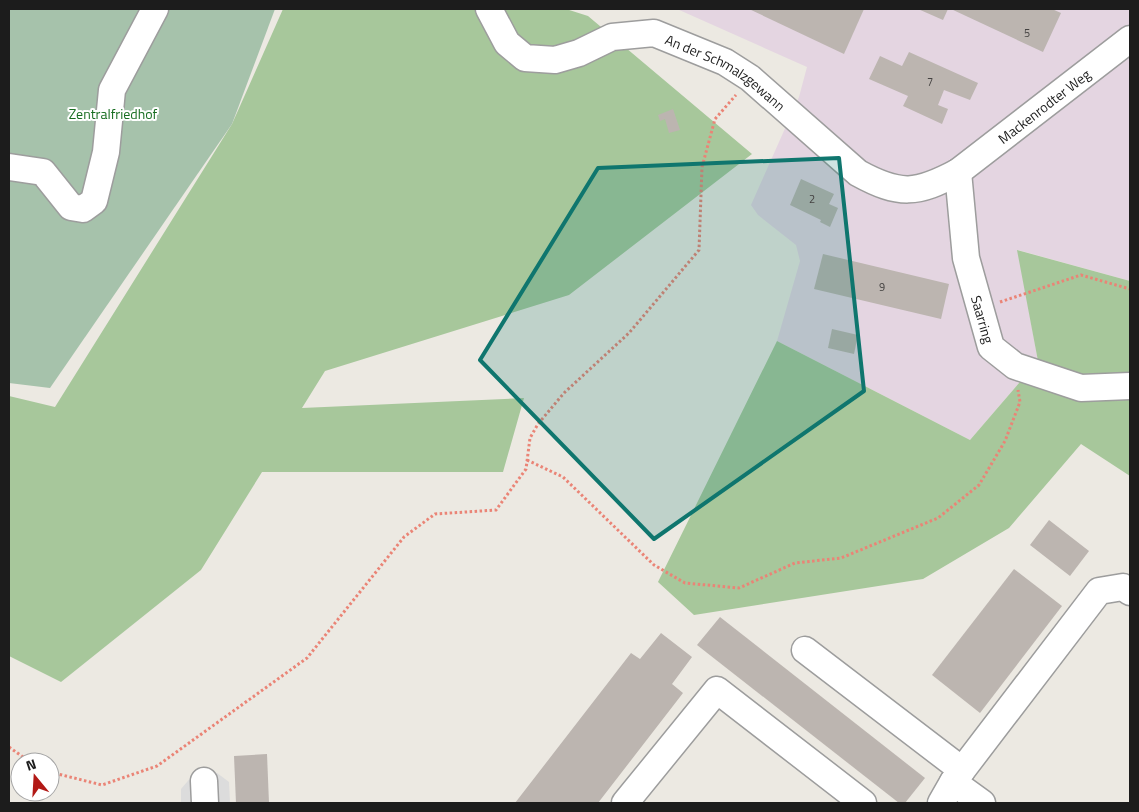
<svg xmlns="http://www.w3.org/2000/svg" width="1139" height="812" font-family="'Titillium Web',sans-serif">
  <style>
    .industrial { fill: #e4d5e1 }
    .forest { fill: #a7c79b }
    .cemetery { fill: #a6c2ab }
    .parking { fill: #dcdcdc }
    .building { fill: #bcb5b0 }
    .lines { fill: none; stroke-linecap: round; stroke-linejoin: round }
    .minor-casing { stroke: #9d9d9d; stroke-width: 29 }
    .path { stroke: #ea8476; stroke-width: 3; stroke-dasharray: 2.5 2.5; stroke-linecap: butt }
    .minor { stroke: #fff; stroke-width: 26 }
    .marked { fill: #0f766e; fill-opacity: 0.2; stroke: #0f766e; stroke-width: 4; stroke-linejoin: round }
    .labels { text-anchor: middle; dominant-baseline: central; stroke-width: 4; stroke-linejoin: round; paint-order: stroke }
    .number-label { font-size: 11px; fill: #444241 }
    .street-label { font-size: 14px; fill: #1c1c1c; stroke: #fff }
    .park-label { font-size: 14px; fill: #176d20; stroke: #fff }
  </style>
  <rect width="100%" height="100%" fill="#ece9e2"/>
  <path class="industrial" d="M677 9H1130V281L1018 250 1038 361 970 440 777 341 800 261 796 245 758 215 751 205 799 97 807 67Z"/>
  <g class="forest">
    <path d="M283 9H566L588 16 752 154 569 295 325 371 302 408 524 398 503 472H262L201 570 61 682 9 656V396L55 407 232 124Z"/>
    <path d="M1017 250 1130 281V476L1081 444 1009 528 923 579 694 615 658 582 777 341 970 440 1038 361Z"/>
  </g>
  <path class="cemetery" d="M9 9H275L232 124 50 388 9 383Z"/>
  <path class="parking" d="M217 773 229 782 230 803H181V789L193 775Z"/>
  <g class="building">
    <path d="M749 9H864L844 54Z"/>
    <path d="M918 9H948L943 20Z"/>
    <path d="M951 9H1052L1061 13 1043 52Z"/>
    <path d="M909 52 978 83 970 100 944 90 938 105 948 109 942 124 903 106 908 96 869 79 880 56 902 66Z"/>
    <path d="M673 109 680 130 669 133 665 119 660 121 658 115Z"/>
    <path d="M801 179 834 194 829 204 838 208 830 227 820 222 821 220 790 205Z"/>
    <path d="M823 254 949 284 941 319 814 289Z"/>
    <path d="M832 329 858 335 854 354 828 348Z"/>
    <path d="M1049 520 1089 551 1070 576 1030 545Z"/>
    <path d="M1014 569 1062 606 980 713 932 675Z"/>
    <path d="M720 617 925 778 905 803H899L697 645Z"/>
    <path d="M661 633 692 657 672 684 683 693 598 803H515L631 653 640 659Z"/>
    <path d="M267 754 269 803H236L234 756Z"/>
  </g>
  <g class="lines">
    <defs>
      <g id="minor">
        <path id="s1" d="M489 9 507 43 525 58 555 60 579 53 612 37 654 33 725 62 750 78 858 173C900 196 917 194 958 172L1130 39"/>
        <path d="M9 167 43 172 71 207 83 209 94 201 106 152 112 90 155 9"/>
        <path id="s2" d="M958 172 966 258 991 347 1015 366 1081 388 1130 386"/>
        <path d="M805 650 962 770"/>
        <path d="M204 781 205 803"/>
        <path d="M953 782 982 803"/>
        <path d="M625 803 717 690 863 803"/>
        <path d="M941 803 953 782 1099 591 1123 587 1130 592"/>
      </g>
    </defs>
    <use href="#minor" class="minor-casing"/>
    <g class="path">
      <path d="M1000 302 1081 275 1130 289"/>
      <path d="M527 460 563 477 654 565 685 583 739 588 795 563 841 558 938 518 979 485 1005 441 1020 402 1018 390"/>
      <path d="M9 747 30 762"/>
      <path d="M50 772 102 785 157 766 307 658 404 537 435 514 496 510 526 469 530 438 538 424 564 393 629 333 699 250 702 167 715 119 736 95"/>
    </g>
    <use href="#minor" class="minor"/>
  </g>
  <path class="marked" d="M839 158 864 391 654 539 480 360 598 168Z"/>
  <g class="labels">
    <g class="number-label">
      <text x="1027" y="33">5</text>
      <text x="930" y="82">7</text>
      <text x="812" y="199">2</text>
      <text x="882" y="287">9</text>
    </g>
    <g class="street-label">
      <text stroke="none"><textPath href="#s1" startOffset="278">An der Schmalzgewann</textPath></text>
      <text stroke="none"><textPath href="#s1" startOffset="661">Mackenrodter Weg</textPath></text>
      <text stroke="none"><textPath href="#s2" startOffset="150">Saarring</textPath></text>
    </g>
    <g class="park-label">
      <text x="113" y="113">Zentralfriedhof</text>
    </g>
  </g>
  <rect width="1139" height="812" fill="none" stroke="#1c1c1c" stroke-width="20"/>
  <g transform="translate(35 777) rotate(342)"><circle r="24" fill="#ffffff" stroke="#a4a4a4"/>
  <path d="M0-4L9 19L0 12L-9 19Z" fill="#b21916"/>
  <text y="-8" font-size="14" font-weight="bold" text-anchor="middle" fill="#1c1c1c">N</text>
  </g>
</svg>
